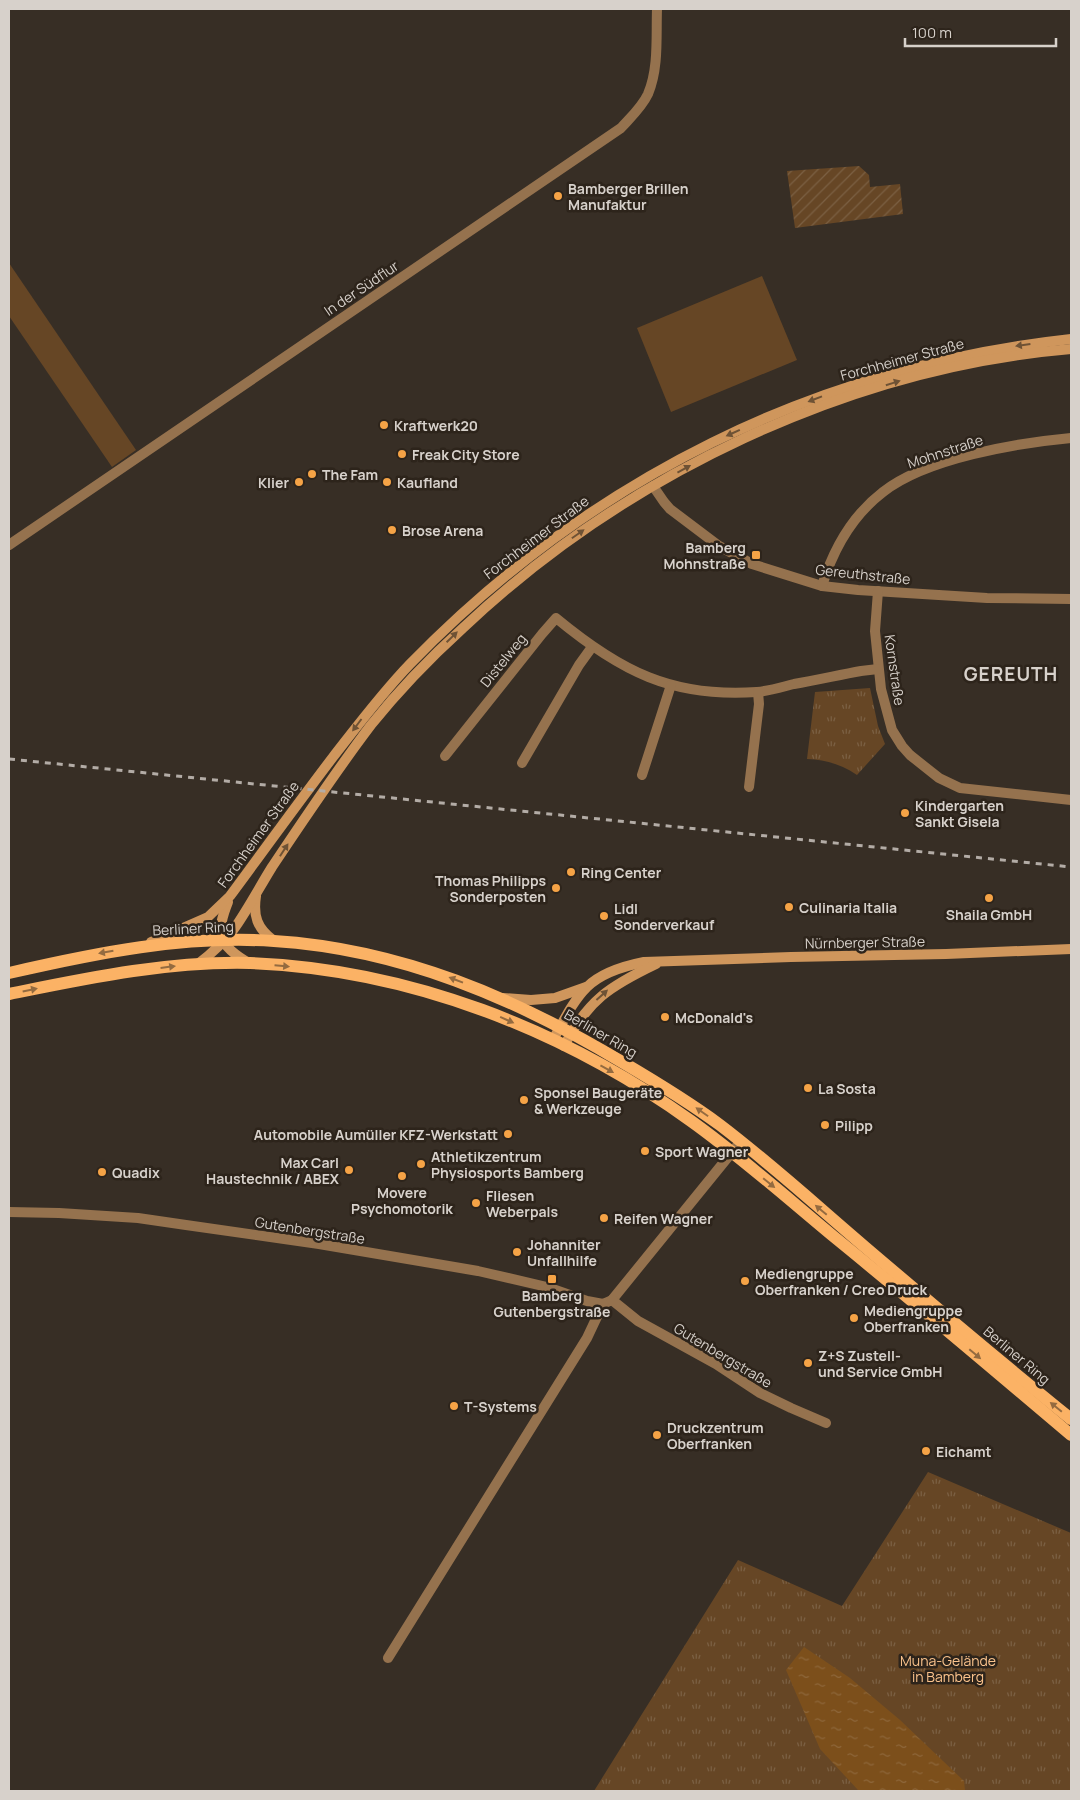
<svg xmlns="http://www.w3.org/2000/svg" width="1080" height="1800" font-family="Manrope,sans-serif">
  <style>
    .grass { fill: #664625 }
    .park { fill: url(#park-tufts) }
    .garden { fill: url(#garden-furrows) }
    .water { fill: url(#water-ripples) }
    .lines { fill: none; stroke-linecap: round; stroke-linejoin: round }
    .street { stroke: #95724e; stroke-width: 10 }
    .secondary { stroke: #cf965c; stroke-width: 10 }
    .primary { stroke: #fbb265; stroke-width: 12 }
    .rail { stroke: #b3aca6; stroke-width: 3; stroke-dasharray: 6 6; stroke-linecap: butt }
    .oneway { fill: #6e5235 }
    .oneway2 { fill: #946b40 }
    .poi-dot { fill: #f5a346; stroke: #2d241b; stroke-width: 2 }
    .labels { text-anchor: middle; dominant-baseline: central; stroke-width: 5; stroke-linejoin: round; paint-order: stroke }
    .poi-label { font-size: 14px; font-weight: bold; fill: #d7d1cb; stroke: #2d241b; text-anchor: start }
    .street-label { font-size: 14px; fill: #d7d1cb; stroke: #2d241b }
    .park-label { font-size: 14px; fill: #fbc38c; stroke: #2d241b }
    .district-label { font-size: 19px; font-weight: bold; letter-spacing: 1px; fill: #d7d1cb; stroke: #2d241b }
  </style>
  <defs>
    <pattern id="park-tufts" width="24" height="20" patternUnits="userSpaceOnUse" patternTransform="scale(1.25)"><rect width="24" height="20" fill="#664625"/><path d="M3 7l-1-3M5 7V3M7 7l1-3M15 17l-1-3M17 17v-4M19 17l1-3" fill="none" stroke="#7b6043"/></pattern>
    <pattern id="garden-furrows" width="10" height="10" patternUnits="userSpaceOnUse" patternTransform="scale(1.25)"><rect width="10" height="10" fill="#664625"/><path d="M-1 1l2-2M0 10L10 0M9 11l2-2" fill="none" stroke="#7b6043"/></pattern>
    <pattern id="water-ripples" width="26" height="14" patternUnits="userSpaceOnUse" patternTransform="scale(1.25)"><rect width="26" height="14" fill="#7c4f1b"/><path d="M2 4q2-2 4 0t4 0M15 11q2-2 4 0t4 0" fill="none" stroke="#8e673b"/></pattern>
  </defs>
  <rect width="100%" height="100%" fill="#372e25"/>
  <g class="grass">
    <path d="M9 263 136 450 112 467 9 316Z"/>
    <path d="M762 276 797 360 671 412 637 328Z"/>
  </g>
  <g class="park">
    <path d="M870 688 878 726 885 744 857 775C841 764 826 760 807 759L815 692Z"/>
    <path d="M928 1472 1071 1533V1791H594L738 1560 842 1606Z"/>
  </g>
  <path class="garden" d="M859 166 869 175 870 187 900 184 903 214 795 228 787 171Z"/>
  <path class="water" d="M804 1647 850 1678 900 1720 964 1781 965 1791H859L820 1749 786 1670Z"/>
  <g class="lines">
    <g class="street">
      <path d="M653 486 664 502 670 509 719 546 752 564 822 586 858 590 987 598 1071 599"/>
      <path d="M9 545 621 128C631 117 642 107 648 94 659 68 656 36 657 9"/>
      <path d="M822 586C833 550 853 515 883 492 926 458 1017 443 1071 438"/>
      <path d="M878 591 875 631 881 689 892 730 902 746 910 755 939 778 960 788 1071 800"/>
      <path d="M445 756 542 634 556 618C620 671 672 698 757 692 769 691 782 687 794 684 817 680 839 675 861 671L878 669"/>
      <path d="M522 763 579 665 592 647"/>
      <path d="M642 775 671 685"/>
      <path d="M749 787 759 704 758 692"/>
      <path d="M9 1212 59 1213 138 1218 186 1225 319 1244 478 1271 547 1287 587 1301 603 1304 612 1300 737 1146"/>
      <path d="M612 1300 638 1321 716 1364 760 1393 791 1408 826 1423"/>
      <path d="M388 1658 587 1338 603 1304"/>
    </g>
    <g class="secondary">
      <path d="M256 896C253 916 257 928 273 940"/>
      <path d="M228 902C215 934 218 945 249 963"/>
      <path d="M151 942 208 917 230 896C264 850 298 803 333 757 358 725 382 693 410 664 590 479 815 367 1071 339"/>
      <path d="M198 964C211 954 224 942 234 929 248 909 259 888 272 867 304 819 336 771 371 725 399 690 430 658 463 628 625 475 848 368 1071 349"/>
      <path d="M503 998 531 1000 555 998 586 987"/>
      <path d="M553 1040C563 1022 572 1002 587 987 601 973 624 966 644 962L791 957 946 954 1071 949"/>
      <path d="M564 1046C588 1000 610 986 656 964"/>
    </g>
    <g class="primary">
      <path d="M9 973C96 953 184 935 274 941 401 949 515 998 622 1062 656 1082 689 1102 720 1125 770 1163 817 1206 865 1247 933 1305 1002 1363 1071 1419"/>
      <path d="M9 994C88 978 168 961 250 963 409 969 562 1029 691 1121 740 1156 786 1197 833 1236 913 1301 992 1368 1071 1435"/>
    </g>
    <path class="rail" d="M9 759 1071 867"/>
  </g>
  <defs><path id="oneway-solid" d="M-6-.8H1V-3.2L6.5 0L1 3.2V.8H-6Z" transform="scale(1.25)"/></defs>
  <g class="oneway">
    <use href="#oneway-solid" transform="translate(1023 345) rotate(172)"/>
    <use href="#oneway-solid" transform="translate(893 383) rotate(-17)"/>
    <use href="#oneway-solid" transform="translate(815 399) rotate(159)"/>
    <use href="#oneway-solid" transform="translate(733 433) rotate(156)"/>
    <use href="#oneway-solid" transform="translate(684 469) rotate(-29)"/>
    <use href="#oneway-solid" transform="translate(578 534) rotate(-35)"/>
    <use href="#oneway-solid" transform="translate(452 637) rotate(-44)"/>
    <use href="#oneway-solid" transform="translate(357 725) rotate(127)"/>
    <use href="#oneway-solid" transform="translate(284 850) rotate(-57)"/>
    <use href="#oneway-solid" transform="translate(602 995) rotate(-42)"/>
  </g>
  <g class="oneway2">
    <use href="#oneway-solid" transform="translate(106 952) rotate(170)"/>
    <use href="#oneway-solid" transform="translate(282 966) rotate(5)"/>
    <use href="#oneway-solid" transform="translate(168 967) rotate(-7)"/>
    <use href="#oneway-solid" transform="translate(456 980) rotate(-159)"/>
    <use href="#oneway-solid" transform="translate(30 990) rotate(-12)"/>
    <use href="#oneway-solid" transform="translate(507 1020) rotate(24)"/>
    <use href="#oneway-solid" transform="translate(607 1069) rotate(29)"/>
    <use href="#oneway-solid" transform="translate(702 1112) rotate(-145)"/>
    <use href="#oneway-solid" transform="translate(769 1183) rotate(39)"/>
    <use href="#oneway-solid" transform="translate(821 1210) rotate(-140)"/>
    <use href="#oneway-solid" transform="translate(975 1354) rotate(40)"/>
    <use href="#oneway-solid" transform="translate(1056 1407) rotate(-141)"/>
  </g>
  <g class="poi-dot">
    <circle cx="558" cy="196" r="5"/>
    <circle cx="384" cy="425" r="5"/>
    <circle cx="402" cy="454" r="5"/>
    <circle cx="312" cy="474" r="5"/>
    <circle cx="299" cy="482" r="5"/>
    <circle cx="387" cy="482" r="5"/>
    <circle cx="392" cy="530" r="5"/>
    <rect x="751" y="550" width="10" height="10" rx="2.5"/>
    <circle cx="905" cy="813" r="5"/>
    <circle cx="571" cy="872" r="5"/>
    <circle cx="556" cy="888" r="5"/>
    <circle cx="989" cy="898" r="5"/>
    <circle cx="789" cy="907" r="5"/>
    <circle cx="604" cy="916" r="5"/>
    <circle cx="665" cy="1017" r="5"/>
    <circle cx="808" cy="1088" r="5"/>
    <circle cx="524" cy="1100" r="5"/>
    <circle cx="825" cy="1125" r="5"/>
    <circle cx="508" cy="1134" r="5"/>
    <circle cx="645" cy="1151" r="5"/>
    <circle cx="421" cy="1164" r="5"/>
    <circle cx="349" cy="1170" r="5"/>
    <circle cx="102" cy="1172" r="5"/>
    <circle cx="402" cy="1176" r="5"/>
    <circle cx="476" cy="1203" r="5"/>
    <circle cx="604" cy="1218" r="5"/>
    <circle cx="517" cy="1252" r="5"/>
    <rect x="547" y="1274" width="10" height="10" rx="2.5"/>
    <circle cx="745" cy="1281" r="5"/>
    <circle cx="854" cy="1318" r="5"/>
    <circle cx="808" cy="1363" r="5"/>
    <circle cx="454" cy="1406" r="5"/>
    <circle cx="657" cy="1435" r="5"/>
    <circle cx="926" cy="1451" r="5"/>
  </g>
  <g class="labels">
    <g class="poi-label">
      <text x="568" y="188">Bamberger Brillen<tspan x="568" dy="16">Manufaktur</tspan></text>
      <text x="394" y="425">Kraftwerk20</text>
      <text x="412" y="454">Freak City Store</text>
      <text x="322" y="474">The Fam</text>
      <text x="289" y="482" text-anchor="end">Klier</text>
      <text x="397" y="482">Kaufland</text>
      <text x="402" y="530">Brose Arena</text>
      <text x="746" y="547" text-anchor="end">Bamberg<tspan x="746" dy="16">Mohnstraße</tspan></text>
      <text x="915" y="805">Kindergarten<tspan x="915" dy="16">Sankt Gisela</tspan></text>
      <text x="581" y="872">Ring Center</text>
      <text x="546" y="880" text-anchor="end">Thomas Philipps<tspan x="546" dy="16">Sonderposten</tspan></text>
      <text x="799" y="907">Culinaria Italia</text>
      <text x="614" y="908">Lidl<tspan x="614" dy="16">Sonderverkauf</tspan></text>
      <text x="989" y="914" text-anchor="middle">Shaila GmbH</text>
      <text x="675" y="1017">McDonald's</text>
      <text x="818" y="1088">La Sosta</text>
      <text x="534" y="1092">Sponsel Baugeräte<tspan x="534" dy="16">&amp; Werkzeuge</tspan></text>
      <text x="835" y="1125">Pilipp</text>
      <text x="498" y="1134" text-anchor="end">Automobile Aumüller KFZ-Werkstatt</text>
      <text x="655" y="1151">Sport Wagner</text>
      <text x="431" y="1156">Athletikzentrum<tspan x="431" dy="16">Physiosports Bamberg</tspan></text>
      <text x="339" y="1162" text-anchor="end">Max Carl<tspan x="339" dy="16">Haustechnik / ABEX</tspan></text>
      <text x="112" y="1172">Quadix</text>
      <text x="402" y="1192" text-anchor="middle">Movere<tspan x="402" dy="16">Psychomotorik</tspan></text>
      <text x="486" y="1195">Fliesen<tspan x="486" dy="16">Weberpals</tspan></text>
      <text x="614" y="1218">Reifen Wagner</text>
      <text x="527" y="1244">Johanniter<tspan x="527" dy="16">Unfallhilfe</tspan></text>
      <text x="755" y="1273">Mediengruppe<tspan x="755" dy="16">Oberfranken / Creo Druck</tspan></text>
      <text x="552" y="1295" text-anchor="middle">Bamberg<tspan x="552" dy="16">Gutenbergstraße</tspan></text>
      <text x="864" y="1310">Mediengruppe<tspan x="864" dy="16">Oberfranken</tspan></text>
      <text x="818" y="1355">Z+S Zustell-<tspan x="818" dy="16">und Service GmbH</tspan></text>
      <text x="464" y="1406">T-Systems</text>
      <text x="667" y="1427">Druckzentrum<tspan x="667" dy="16">Oberfranken</tspan></text>
      <text x="936" y="1451">Eichamt</text>
    </g>
    <g class="street-label">
      <text transform="translate(361 288) rotate(-34)">In der Südflur</text>
      <text transform="translate(902 359) rotate(-15)">Forchheimer Straße</text>
      <text transform="translate(945 451) rotate(-18)">Mohnstraße</text>
      <text transform="translate(536 537) rotate(-37)">Forchheimer Straße</text>
      <text transform="translate(863 574) rotate(6)">Gereuthstraße</text>
      <text transform="translate(503 660) rotate(-51)">Distelweg</text>
      <text transform="translate(895 670) rotate(82)">Kornstraße</text>
      <text transform="translate(258 834) rotate(-54)">Forchheimer Straße</text>
      <text transform="translate(193 928) rotate(-3)">Berliner Ring</text>
      <text transform="translate(865 942) rotate(-1)">Nürnberger Straße</text>
      <text transform="translate(601 1033) rotate(30)">Berliner Ring</text>
      <text transform="translate(310 1230) rotate(9)">Gutenbergstraße</text>
      <text transform="translate(723 1355) rotate(31)">Gutenbergstraße</text>
      <text transform="translate(1017 1355) rotate(40)">Berliner Ring</text>
    </g>
    <g class="park-label">
      <text x="948" y="1660">Muna-Gelände<tspan x="948" dy="16">in Bamberg</tspan></text>
    </g>
    <g class="district-label">
      <text x="1011" y="674">GEREUTH</text>
    </g>
  </g>
  <rect width="1080" height="1800" fill="none" stroke="#d7d1cb" stroke-width="20"/>
  <path d="M905 38v8h151v-8" fill="none" stroke="#d7d1cb" stroke-width="2.5"/>
  <text x="912" y="38" font-size="15" fill="#d7d1cb" stroke="#2d241b" stroke-width="4" paint-order="stroke">100 m</text>
</svg>
